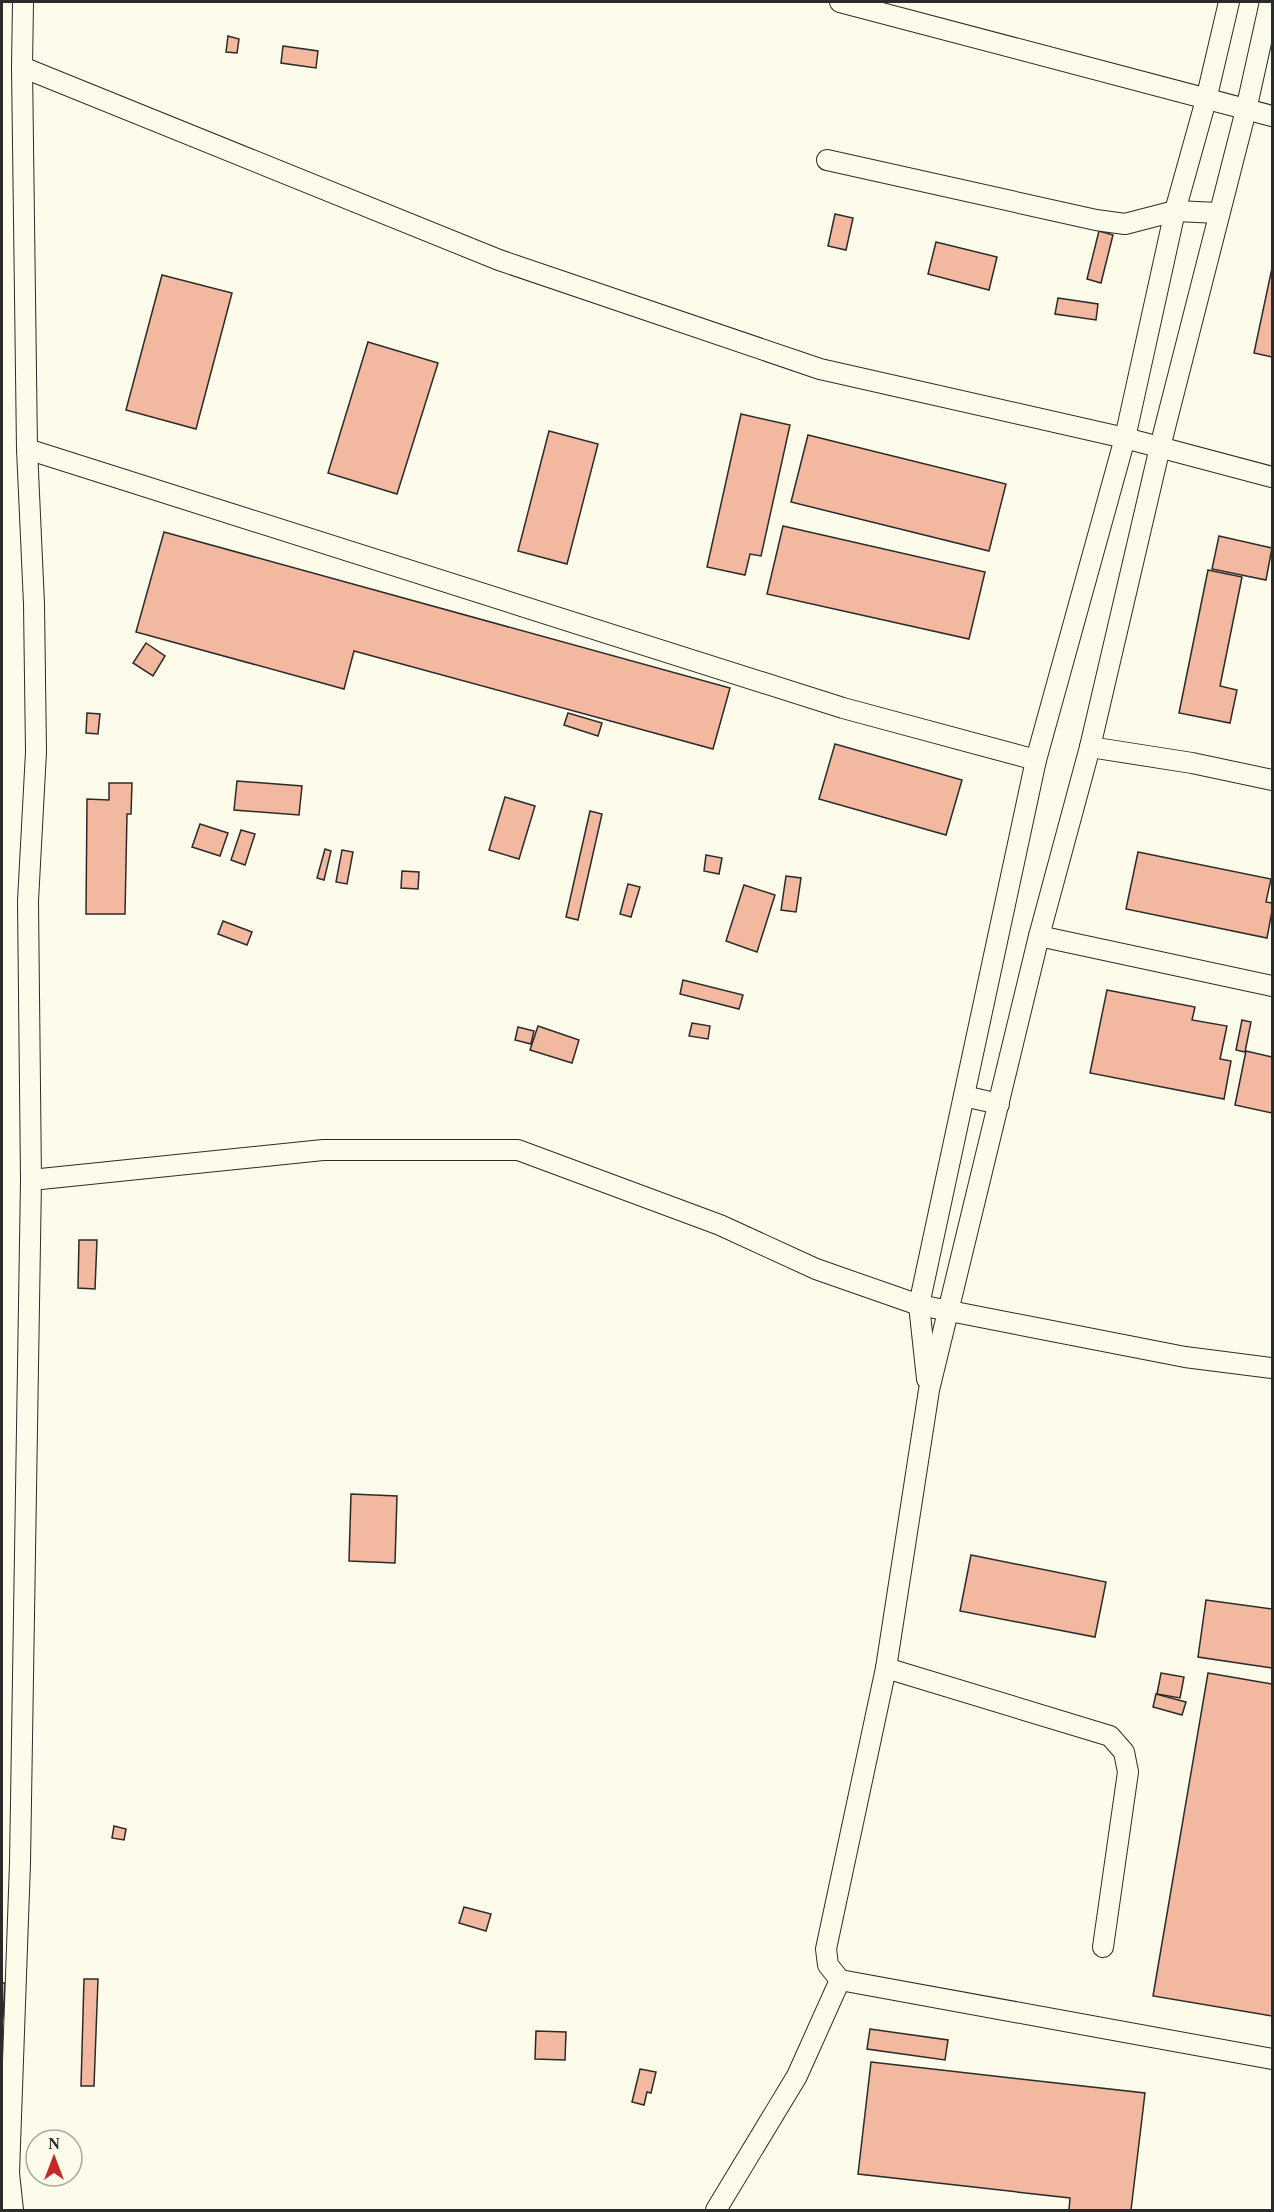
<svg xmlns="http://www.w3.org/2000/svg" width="1274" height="2212" font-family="'Times New Roman',serif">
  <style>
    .building { fill: #f2b8a0; stroke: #2b2b2b; stroke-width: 1.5 }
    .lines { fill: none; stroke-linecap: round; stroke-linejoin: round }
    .minor-casing { stroke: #2b2b2b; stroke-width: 22 }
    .minor { stroke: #fdfbea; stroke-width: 20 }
  </style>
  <rect width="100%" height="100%" fill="#fdfbea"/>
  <g class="building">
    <path d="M228 36 239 39 237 53 226 52Z"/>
    <path d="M283 46 318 51 316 68 281 63Z"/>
    <path d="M835 214 853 218 846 250 828 246Z"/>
    <path d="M1099 231 1113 235 1101 283 1087 279Z"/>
    <path d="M936 242 997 257 989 290 928 274Z"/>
    <path d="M1272 268V357L1254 353Z"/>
    <path d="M162 275 232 293 196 429 126 410Z"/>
    <path d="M1058 298 1098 304 1096 320 1055 314Z"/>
    <path d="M368 342 438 363 397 494 328 473Z"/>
    <path d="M741 414 790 425 761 556 750 554 745 575 707 567Z"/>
    <path d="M549 431 598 444 567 564 518 551Z"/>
    <path d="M808 435 1006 484 989 551 791 502Z"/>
    <path d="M783 526 985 572 969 639 767 594Z"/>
    <path d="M164 532 730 688 713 749 354 651 344 689 136 632Z"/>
    <path d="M1219 536 1272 548 1266 580 1212 569Z"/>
    <path d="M1208 570 1242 577 1220 686 1237 690 1230 723 1179 713Z"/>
    <path d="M146 643 165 656 153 676 133 663Z"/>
    <path d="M87 713 100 714 98 734 86 733Z"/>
    <path d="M568 713 602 723 598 736 564 725Z"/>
    <path d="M835 744 962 780 946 835 819 799Z"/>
    <path d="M237 781 302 786 299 815 234 810Z"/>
    <path d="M109 783H132L131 814H127L125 914H86L87 799 109 800Z"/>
    <path d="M505 797 535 806 519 859 489 850Z"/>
    <path d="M590 811 602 814 578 920 566 917Z"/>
    <path d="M200 824 228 833 220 856 192 847Z"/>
    <path d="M241 830 255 834 245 865 231 860Z"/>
    <path d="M325 849 331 851 324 880 317 878Z"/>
    <path d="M342 850 353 852 347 884 336 882Z"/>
    <path d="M1138 852 1271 879 1266 902 1272 903V911L1267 938 1126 909Z"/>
    <path d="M706 855 722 858 719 874 704 871Z"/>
    <path d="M402 871 419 872 418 889 401 888Z"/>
    <path d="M786 876 801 878 796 912 781 910Z"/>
    <path d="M628 884 640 887 631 917 620 914Z"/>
    <path d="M744 885 775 895 757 952 726 941Z"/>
    <path d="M223 921 252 932 247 945 218 934Z"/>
    <path d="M683 980 743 995 739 1009 680 994Z"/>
    <path d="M1107 990 1195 1007 1192 1020 1227 1026 1220 1059 1231 1061 1224 1099 1090 1073Z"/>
    <path d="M1242 1020 1251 1022 1245 1052 1236 1050Z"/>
    <path d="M692 1023 710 1026 708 1039 689 1036Z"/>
    <path d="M538 1026 579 1040 572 1063 530 1050Z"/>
    <path d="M518 1027 534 1031 531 1044 515 1040Z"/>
    <path d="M1246 1051 1272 1057V1113L1235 1105Z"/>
    <path d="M79 1240H97L95 1289 78 1288Z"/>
    <path d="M351 1494 397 1496 395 1563 349 1561Z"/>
    <path d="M971 1555 1106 1582 1095 1637 960 1611Z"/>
    <path d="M1206 1600 1272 1609V1668L1198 1657Z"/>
    <path d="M1161 1673 1184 1677 1180 1698 1157 1694Z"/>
    <path d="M1208 1673 1272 1684V2016L1153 1996Z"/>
    <path d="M1156 1694 1186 1702 1182 1715 1153 1707Z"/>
    <path d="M114 1826 126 1829 124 1840 112 1838Z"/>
    <path d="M464 1907 491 1914 486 1931 459 1923Z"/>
    <path d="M84 1979H98L94 2086H81Z"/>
    <path d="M2 1983H5L3 2019H2Z"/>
    <path d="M870 2029 948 2040 945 2060 867 2049Z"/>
    <path d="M536 2031 566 2032 565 2060 535 2059Z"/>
    <path d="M871 2062 1145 2093 1131 2210H1069L1070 2198 858 2174Z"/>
    <path d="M640 2069 656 2072 651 2093 647 2092 644 2105 632 2102Z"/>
  </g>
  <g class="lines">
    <defs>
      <g id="minor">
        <path d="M840 2 1272 116"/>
        <path d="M1270 2 1246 110 1160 447 1090 747 1039 936 929 1390 886 1668 826 1949 828 1965 840 1980 1272 2059"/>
        <path d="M22 67 499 260 820 369 1125 438 1272 477"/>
        <path d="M827 160 1096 220 1125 224 1175 211 1219 213"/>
        <path d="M27 449 843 708 1036 760"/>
        <path d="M1090 747 1192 763 1272 780"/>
        <path d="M1039 936 1272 986"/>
        <path d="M964 1096 999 1104"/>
        <path d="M31 1180 323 1150H518L720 1225 816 1269 919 1305 1185 1357 1272 1368"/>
        <path d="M927 1379 919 1305 1036 760 1125 438 1175 211 1206 100 1229 2"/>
        <path d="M886 1668 1110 1736 1124 1752 1128 1772 1103 1947"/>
        <path d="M13 2210 9 2173 20 1863 31 1180 28 901 36 752 34 604 27 449 22 67 23 2"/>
        <path d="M716 2210 797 2076 840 1980"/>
      </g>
    </defs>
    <use href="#minor" class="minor-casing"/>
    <use href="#minor" class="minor"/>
  </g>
  <rect width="1274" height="2212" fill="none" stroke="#2b2b2b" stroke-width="6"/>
  <g transform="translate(54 2158)"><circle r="28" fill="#fdfbea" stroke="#a9a89e" stroke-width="1.5"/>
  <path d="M0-4.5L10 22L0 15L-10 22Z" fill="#c62828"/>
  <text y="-9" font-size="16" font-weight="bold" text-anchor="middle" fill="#2b2b2b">N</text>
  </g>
</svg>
